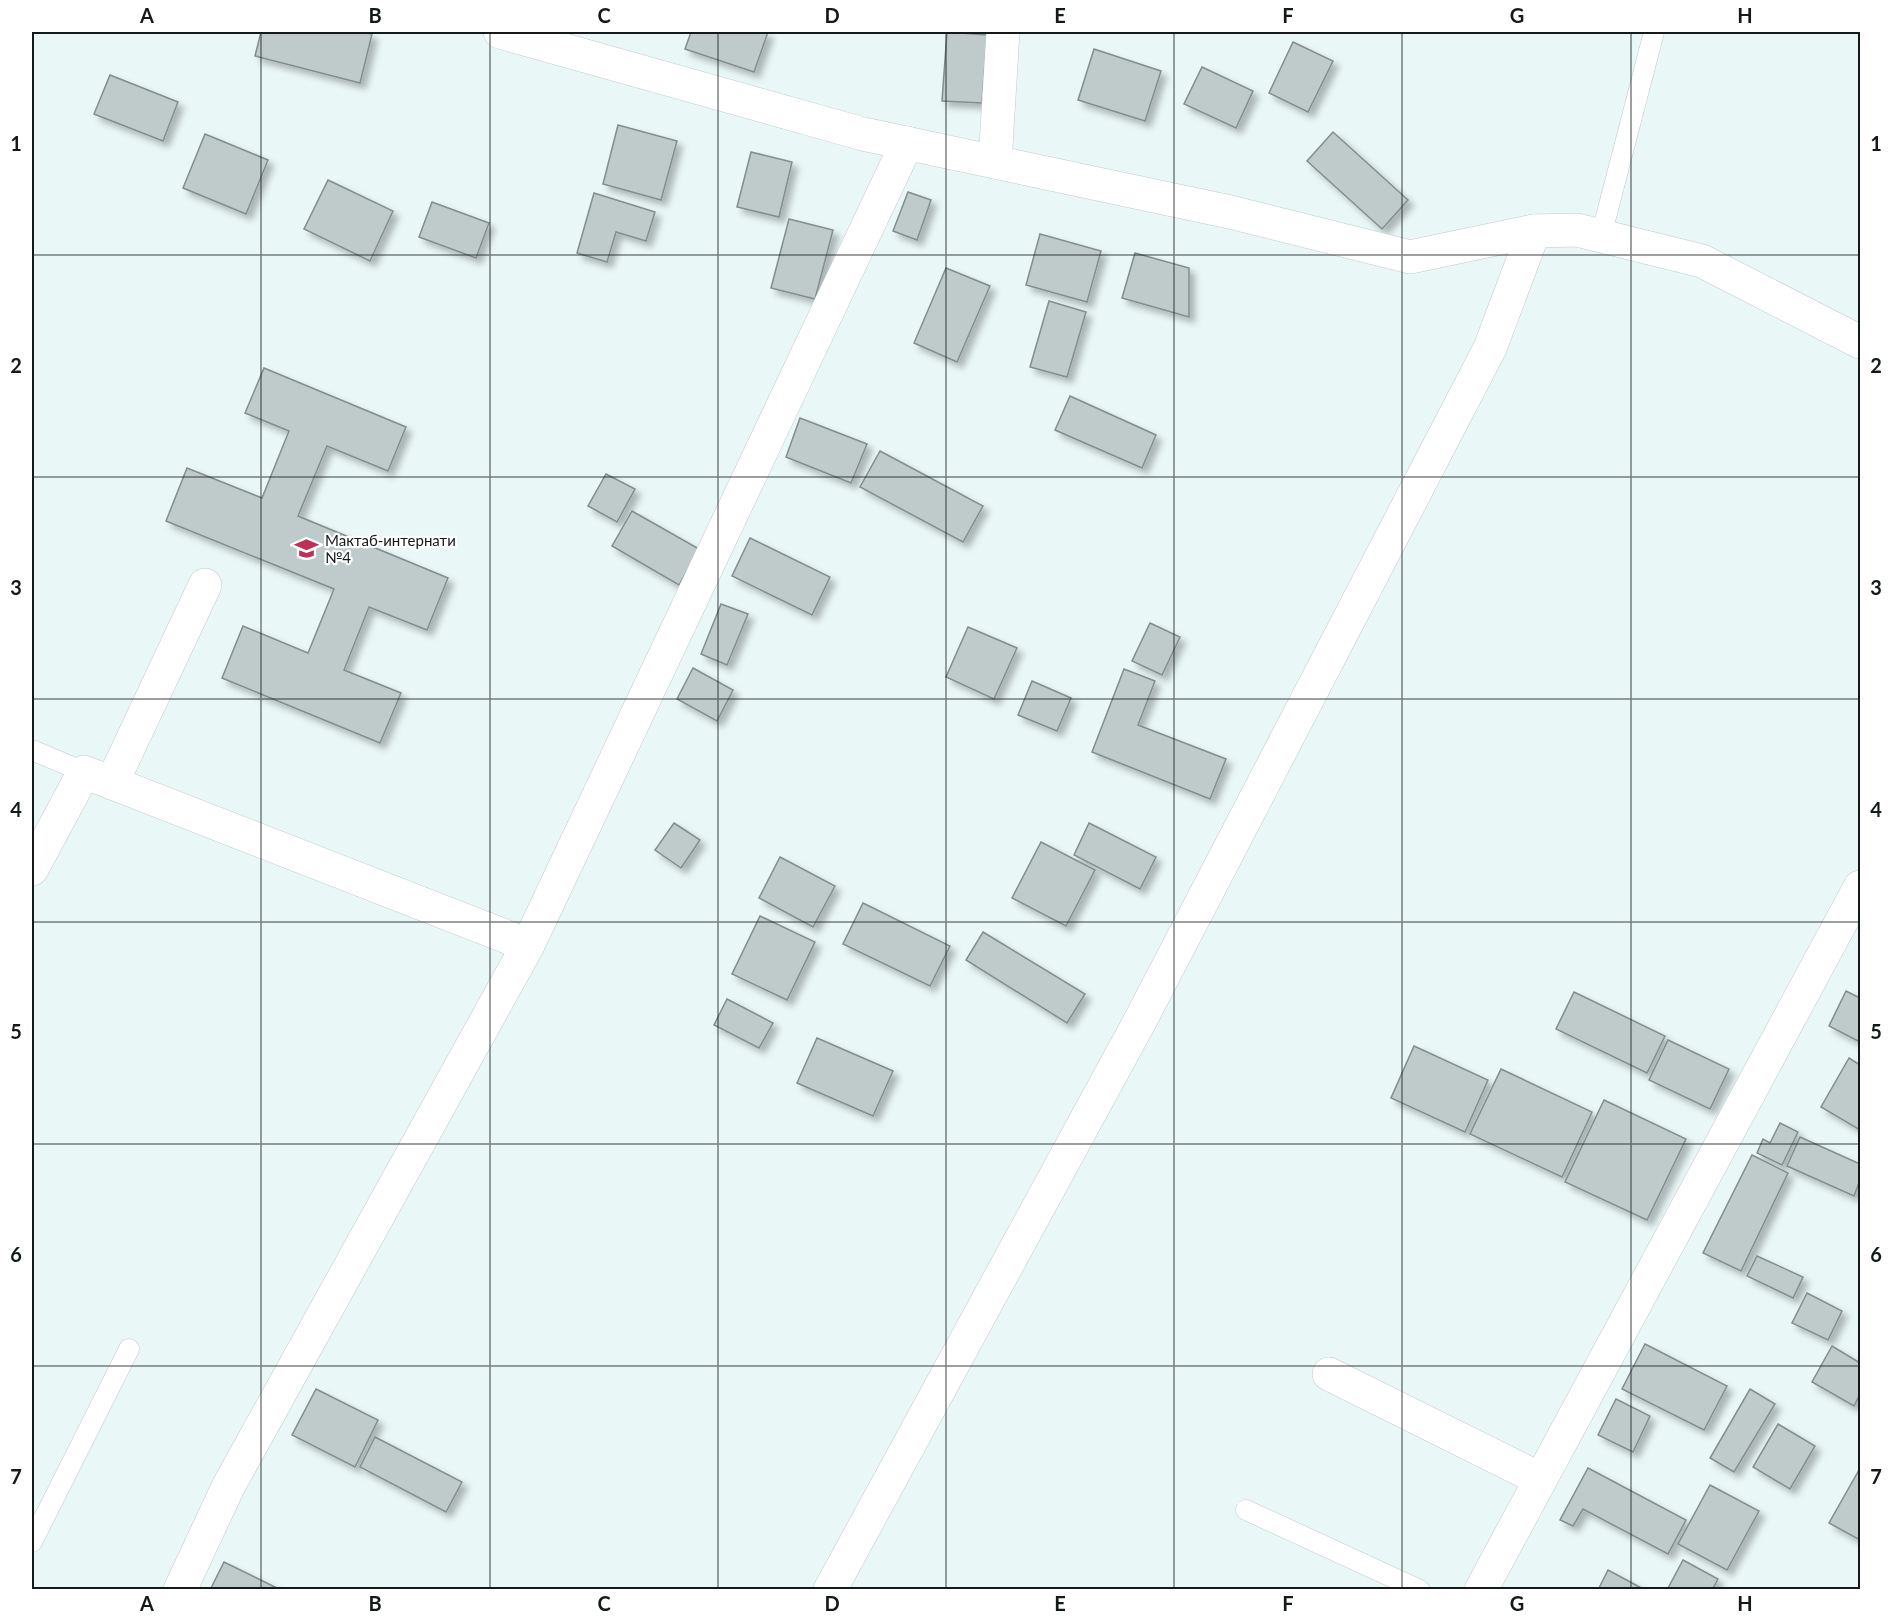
<svg xmlns="http://www.w3.org/2000/svg" width="1892" height="1621" font-family="Lato,sans-serif">
  <style>
    .building { fill: #bfcbcb; stroke: #828e8e; stroke-width: 1.5; filter: url(#shadow) }
    .lines { fill: none; stroke-linecap: round; stroke-linejoin: round }
    .lane-casing { stroke: #bfcbcb; stroke-width: 21 }
    .street-casing { stroke: #bfcbcb; stroke-width: 34 }
    .secondary-casing { stroke: #bfcbcb; stroke-width: 34 }
    .lane { stroke: #fff; stroke-width: 20 }
    .street { stroke: #fff; stroke-width: 33 }
    .secondary { stroke: #fff; stroke-width: 33 }
    .grid { fill: none; stroke: #141919; stroke-width: 1.5; stroke-opacity: 0.55 }
    .labels { text-anchor: middle; dominant-baseline: central; stroke-width: 4.5; stroke-linejoin: round; paint-order: stroke }
    .poi-label { font-size: 15px; fill: #141919; stroke: #fff; text-anchor: start }
    .neatline { fill: none; stroke: #141919; stroke-width: 2 }
    .grid-label { font-size: 20px; text-anchor: middle; font-weight: bold; fill: #141919 }
  </style>
  <defs>
    <filter id="shadow"><feDropShadow dx="5.5" dy="5.5" stdDeviation="3" flood-color="#0004"/></filter>
  </defs>
  <rect width="100%" height="100%" fill="#eaf7f7"/>
  <g class="building">
    <path d="M261 32H362L372 34 360 83 255 56Z"/>
    <path d="M691 32H768L754 72 685 49Z"/>
    <path d="M947 32 987 35 982 103 942 101Z"/>
    <path d="M1293 42 1333 61 1308 112 1269 93Z"/>
    <path d="M1094 49 1161 71 1145 121 1078 100Z"/>
    <path d="M1202 67 1253 91 1236 128 1184 104Z"/>
    <path d="M110 75 178 102 163 141 94 114Z"/>
    <path d="M618 125 677 141 661 200 603 184Z"/>
    <path d="M1333 132 1408 200 1382 229 1307 161Z"/>
    <path d="M205 134 268 160 246 214 183 188Z"/>
    <path d="M751 152 792 162 779 217 737 207Z"/>
    <path d="M328 180 393 211 370 261 304 229Z"/>
    <path d="M908 192 931 200 917 240 893 231Z"/>
    <path d="M594 193 655 212 646 241 616 232 607 262 577 253Z"/>
    <path d="M432 202 489 223 476 258 419 237Z"/>
    <path d="M789 219 833 230 815 299 771 288Z"/>
    <path d="M1040 234 1101 251 1087 302 1026 285Z"/>
    <path d="M1135 253 1189 268V317L1122 298Z"/>
    <path d="M946 268 990 286 957 362 914 343Z"/>
    <path d="M1049 301 1086 312 1067 377 1030 367Z"/>
    <path d="M264 368 406 427 388 471 327 446 298 516 448 578 427 630 369 607 344 670 401 693 380 743 222 678 243 626 308 653 334 589 166 521 187 468 262 498 289 431 245 413Z"/>
    <path d="M1070 396 1156 435 1142 468 1055 430Z"/>
    <path d="M800 418 867 444 851 483 786 457Z"/>
    <path d="M880 451 983 506 963 542 860 487Z"/>
    <path d="M606 474 635 489 617 522 588 506Z"/>
    <path d="M632 511 699 549 679 585 612 546Z"/>
    <path d="M750 538 830 577 812 615 732 576Z"/>
    <path d="M721 604 748 614 727 665 701 654Z"/>
    <path d="M1150 623 1180 637 1162 675 1132 661Z"/>
    <path d="M968 627 1017 648 994 699 946 677Z"/>
    <path d="M693 668 733 690 717 721 677 699Z"/>
    <path d="M1124 669 1155 681 1138 725 1226 759 1210 799 1092 752Z"/>
    <path d="M1032 681 1071 698 1057 731 1018 715Z"/>
    <path d="M674 823 700 840 681 868 655 850Z"/>
    <path d="M1089 823 1156 857 1140 889 1074 855Z"/>
    <path d="M1041 842 1095 870 1066 926 1012 898Z"/>
    <path d="M780 857 835 886 813 927 759 898Z"/>
    <path d="M863 903 950 946 930 986 843 944Z"/>
    <path d="M760 916 815 942 787 1000 732 974Z"/>
    <path d="M983 932 1085 994 1067 1023 966 960Z"/>
    <path d="M1846 991 1860 998V1042L1829 1026Z"/>
    <path d="M1574 992 1665 1036 1647 1073 1556 1029Z"/>
    <path d="M727 999 773 1023 759 1048 714 1025Z"/>
    <path d="M817 1038 893 1071 873 1116 797 1083Z"/>
    <path d="M1668 1040 1729 1069 1710 1109 1649 1080Z"/>
    <path d="M1414 1046 1488 1080 1465 1132 1391 1098Z"/>
    <path d="M1849 1058 1860 1065V1130L1821 1107Z"/>
    <path d="M1501 1069 1592 1112 1562 1177 1470 1134Z"/>
    <path d="M1604 1100 1686 1139 1647 1220 1565 1182Z"/>
    <path d="M1780 1123 1798 1132 1782 1165 1757 1153 1763 1139 1770 1143Z"/>
    <path d="M1800 1137 1860 1164V1180L1854 1196 1787 1166Z"/>
    <path d="M1752 1155 1788 1173 1741 1271 1703 1253Z"/>
    <path d="M1757 1256 1803 1277 1793 1298 1747 1276Z"/>
    <path d="M1807 1293 1842 1311 1828 1340 1792 1323Z"/>
    <path d="M1645 1344 1727 1386 1704 1430 1622 1389Z"/>
    <path d="M1832 1346 1860 1363V1394L1854 1406 1812 1382Z"/>
    <path d="M316 1389 378 1420 355 1467 292 1435Z"/>
    <path d="M1750 1389 1775 1404 1734 1472 1710 1458Z"/>
    <path d="M1616 1399 1650 1416 1633 1452 1598 1435Z"/>
    <path d="M1778 1424 1815 1446 1790 1489 1753 1467Z"/>
    <path d="M375 1437 462 1482 446 1512 360 1467Z"/>
    <path d="M1588 1468 1686 1520 1668 1554 1583 1509 1573 1526 1560 1520Z"/>
    <path d="M1859 1470H1860V1540L1829 1523Z"/>
    <path d="M1710 1485 1759 1511 1727 1570 1678 1544Z"/>
    <path d="M1683 1560 1718 1579 1712 1590H1667Z"/>
    <path d="M224 1562 281 1590H210Z"/>
    <path d="M1608 1570 1645 1590H1598Z"/>
  </g>
  <g class="lines">
    <defs>
      <g id="lane">
        <path d="M1601 236 1654 32"/>
        <path d="M32 750 84 772"/>
        <path d="M1246 1510 1420 1590"/>
        <path d="M32 1542 129 1349"/>
      </g>
      <g id="street">
        <path d="M500 32 863 134 1230 212 1410 257 1534 231 1577 230 1702 261 1860 342"/>
        <path d="M995 162 1003 32"/>
        <path d="M112 783 205 585"/>
        <path d="M32 869 84 772 528 945"/>
        <path d="M1329 1374 1540 1479"/>
        <path d="M180 1590 228 1487 528 945 907 143"/>
        <path d="M830 1590 1141 1019 1490 348 1534 231"/>
      </g>
      <path id="secondary" d="M1481 1590 1860 887"/>
    </defs>
    <use href="#lane" class="lane-casing"/>
    <use href="#street" class="street-casing"/>
    <use href="#secondary" class="secondary-casing"/>
    <use href="#lane" class="lane"/>
    <use href="#street" class="street"/>
    <use href="#secondary" class="secondary"/>
  </g>
  <path class="grid" d="M261 32V1590M490 32V1590M718 32V1590M946 32V1590M1174 32V1590M1402 32V1590M1631 32V1590M32 255H1860M32 477H1860M32 699H1860M32 922H1860M32 1144H1860M32 1366H1860"/>
  <defs>
    <symbol id="school-bare" viewBox="-9 -9 18 18"><path d="M0-5L7-2L0 1L-7-2ZM-4 1L0 2.5L4 1V4Q0 6-4 4Z" fill="#c03056" stroke="#fff" stroke-width="2.5" paint-order="stroke"/></symbol>
  </defs>
  <g fill-rule="evenodd">
    <use href="#school-bare" x="290" y="532" width="33" height="33"/>
  </g>
  <g class="labels">
    <g class="poi-label">
      <text x="325" y="540">Мактаб-интернати<tspan x="325" dy="17">№4</tspan></text>
    </g>
  </g>
  <rect width="1892" height="1621" fill="none" stroke="#ffffff" stroke-width="66"/>
  <rect x="33" y="33" width="1826" height="1555" class="neatline"/>
  <g class="grid-label">
    <text x="147" y="23">A</text>
    <text x="375" y="23">B</text>
    <text x="604" y="23">C</text>
    <text x="832" y="23">D</text>
    <text x="1060" y="23">E</text>
    <text x="1288" y="23">F</text>
    <text x="1517" y="23">G</text>
    <text x="1745" y="23">H</text>
    <text x="16" y="151">1</text>
    <text x="1876" y="151">1</text>
    <text x="16" y="373">2</text>
    <text x="1876" y="373">2</text>
    <text x="16" y="595">3</text>
    <text x="1876" y="595">3</text>
    <text x="16" y="817">4</text>
    <text x="1876" y="817">4</text>
    <text x="16" y="1039">5</text>
    <text x="1876" y="1039">5</text>
    <text x="16" y="1262">6</text>
    <text x="1876" y="1262">6</text>
    <text x="16" y="1484">7</text>
    <text x="1876" y="1484">7</text>
    <text x="147" y="1611">A</text>
    <text x="375" y="1611">B</text>
    <text x="604" y="1611">C</text>
    <text x="832" y="1611">D</text>
    <text x="1060" y="1611">E</text>
    <text x="1288" y="1611">F</text>
    <text x="1517" y="1611">G</text>
    <text x="1745" y="1611">H</text>
  </g>
</svg>
